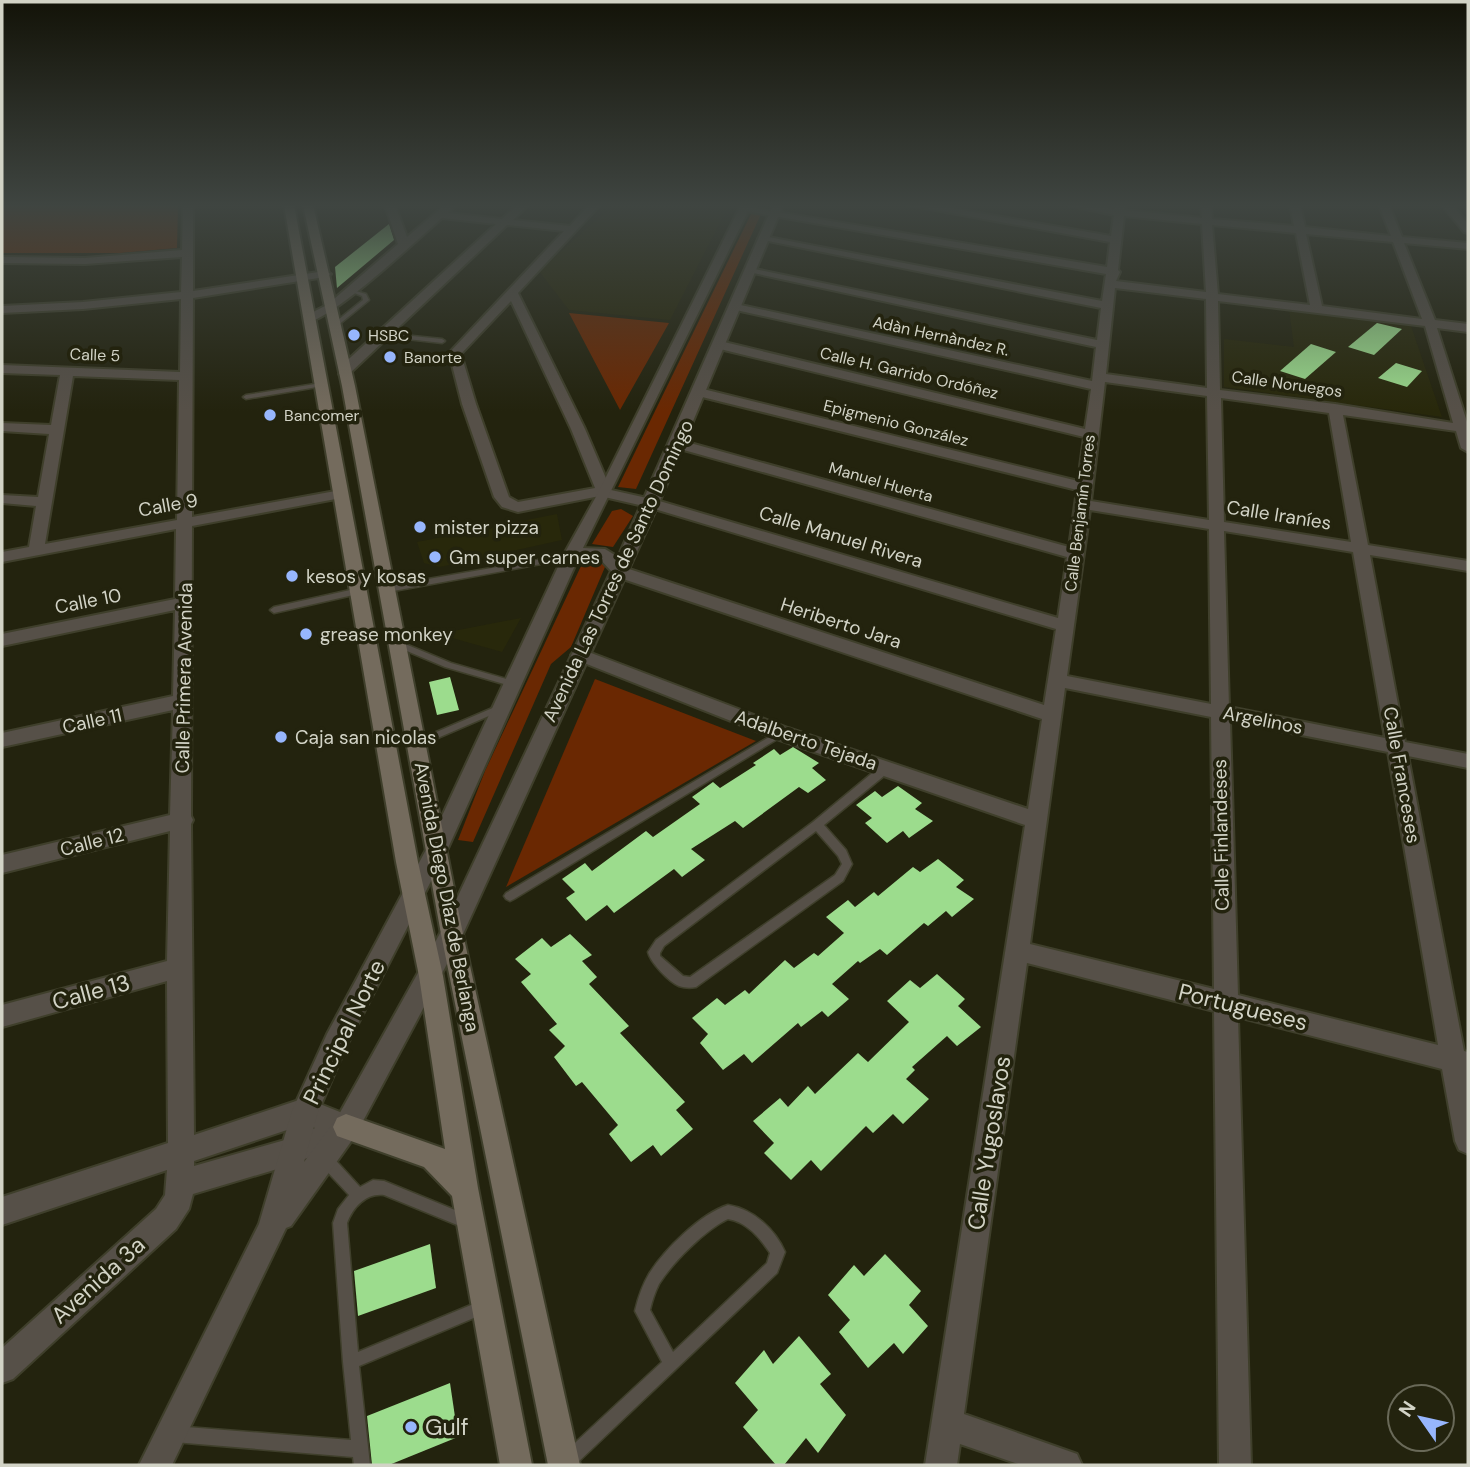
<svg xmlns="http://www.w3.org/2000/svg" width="1470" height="1467" font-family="'DM Sans',sans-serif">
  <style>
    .built { fill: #28280b }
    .green { fill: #6a2802 }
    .building { fill: #9cdc8d }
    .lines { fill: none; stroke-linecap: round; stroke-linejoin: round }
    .service-casing { stroke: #3f3f2b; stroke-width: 3 }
    .minor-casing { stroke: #3f3f2b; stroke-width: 4 }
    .tertiary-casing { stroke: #3f3f2b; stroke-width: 4 }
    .secondary-casing { stroke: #3f3f2b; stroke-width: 4 }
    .service { fill: #565048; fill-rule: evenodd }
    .minor { fill: #565048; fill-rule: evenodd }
    .tertiary { fill: #565048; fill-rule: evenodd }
    .secondary { fill: #746b5d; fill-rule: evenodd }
    .poi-dot { fill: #97b6fd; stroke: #23230e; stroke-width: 2.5 }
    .labels { text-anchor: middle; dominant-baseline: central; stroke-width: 7; stroke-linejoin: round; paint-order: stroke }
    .far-poi-label { font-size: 16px; fill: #d2d3c6; stroke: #23230e; text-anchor: start }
    .far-street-label { font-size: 16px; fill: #d2d3c6; stroke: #23230e }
    .street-label { font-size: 19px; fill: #d2d3c6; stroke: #23230e }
    .poi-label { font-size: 19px; fill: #d2d3c6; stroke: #23230e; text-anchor: start }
    .near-street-label { font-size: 23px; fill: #d2d3c6; stroke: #23230e }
    .near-poi-label { font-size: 23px; fill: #d2d3c6; stroke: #23230e; text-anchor: start }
  </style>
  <rect width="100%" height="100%" fill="#23230e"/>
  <g class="built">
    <path d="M613 205H686L727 209 670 320 569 310 539 271Z"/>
    <path d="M1289 309 1410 323 1442 417 1224 387V339L1294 347Z"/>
    <path d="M557 514 562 540 440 567 424 563 417 542Z"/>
    <path d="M521 618 502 652 438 634Z"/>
  </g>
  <g class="green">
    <path d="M2 205H178L177 248 120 253H2Z"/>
    <path d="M751 214H761L636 489 618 487Z"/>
    <path d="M569 313 669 323 620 410Z"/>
    <path d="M621 509 633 516 613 547 592 544 612 511Z"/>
    <path d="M592 558 603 562 605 567 571 647 551 664 473 842 458 840 485 771 581 566Z"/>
    <path d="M595 679 756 741 506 887Z"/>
  </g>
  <g class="building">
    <path d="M389 224 394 240 337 288 335 267Z"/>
    <path d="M1377 323 1402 329 1374 355 1348 347Z"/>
    <path d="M1311 344 1336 352 1305 379 1280 371Z"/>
    <path d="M1396 363 1422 371 1407 387 1378 378Z"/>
    <path d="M450 677 459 710 437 715 429 682Z"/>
    <path d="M793 747 819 763 812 768 826 780 808 793 799 787 743 828 735 821 691 849 705 860 682 877 674 869 614 913 607 905 586 921 566 898 575 892 562 879 585 863 592 871 646 831 653 837 700 804 692 797 713 782 720 788 756 765 753 763 774 749 780 755Z"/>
    <path d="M898 786 922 803 915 809 933 821 909 838 903 831 887 843 865 823 872 818 856 805 875 791 882 797Z"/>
    <path d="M938 859 964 880 956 887 974 899 952 917 946 911 928 926 924 923 887 955 880 949 860 963 858 961 832 984 849 999 828 1017 822 1011 801 1027 798 1023 752 1063 744 1054 723 1070 700 1043 708 1034 692 1018 717 998 725 1005 745 990 749 994 785 960 794 968 814 953 818 956 844 933 826 917 848 900 855 907 874 892 878 896 913 867 920 872Z"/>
    <path d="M570 934 592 955 582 961 597 977 589 984 629 1026 620 1033 685 1102 676 1110 693 1129 661 1156 653 1145 631 1162 609 1134 618 1125 582 1082 576 1086 554 1057 565 1046 549 1030 557 1024 521 982 531 974 515 959 542 938 551 947Z"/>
    <path d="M937 974 965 999 958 1006 981 1027 957 1046 947 1036 912 1067 915 1070 906 1079 929 1099 903 1124 893 1114 873 1133 866 1126 821 1171 811 1160 791 1180 764 1153 774 1143 753 1121 780 1098 788 1107 808 1086 815 1094 858 1053 868 1062 909 1022 887 1001 910 980 920 988Z"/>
    <path d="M430 1244 436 1288 358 1316 354 1271Z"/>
    <path d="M885 1254 921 1291 909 1305 928 1326 903 1354 894 1343 868 1368 839 1332 850 1320 828 1295 854 1265 864 1276Z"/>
    <path d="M799 1336 831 1374 820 1384 846 1415 818 1453 806 1438 784 1465H776L743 1427 758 1410 735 1383 764 1350 773 1364Z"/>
    <path d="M450 1383 458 1437 389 1465H372L367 1416Z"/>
  </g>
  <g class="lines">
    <defs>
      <g id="service">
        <path d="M349 289 366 294 369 300 337 326H333V324L363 300 362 296 349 291Z"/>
        <path d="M383 333 442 339 445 341 442 343 381 336V334Z"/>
        <path d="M321 383 324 385 323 386 246 399 243 397 246 395Z"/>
        <path d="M571 554H574V558L388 592 384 589 388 586Z"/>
        <path d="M359 588 362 589 363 591 362 593 274 613 270 610 274 607Z"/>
        <path d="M398 641 451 663 517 682 519 684 514 687 445 667 395 646 394 644Z"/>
        <path d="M502 704 507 707 505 709 419 746 416 748 411 744 413 742Z"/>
        <path d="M781 730 784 731 786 733 784 735 514 899 510 901 506 899 504 896 506 893Z"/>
        <path d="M886 764 890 765 891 768 890 771 824 825 846 850 852 864 843 881 696 987C691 988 685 988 679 986 669 982 650 962 648 952L656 940 813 822 882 765ZM816 831 838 856 842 864 835 875 690 977 683 976 660 956V953L664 946Z"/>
        <path d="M324 1151 329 1153 360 1187 373 1180 384 1181 472 1217 474 1222 472 1227 467 1229 384 1195C366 1193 353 1207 347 1223L358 1352 483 1300 488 1302 490 1307 488 1312 359 1366 370 1465H354L353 1457 174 1442 168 1440 166 1434 168 1428 174 1426 351 1440 343 1362 333 1223 338 1209 349 1195 319 1163 317 1158 319 1153Z"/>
        <path d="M728 1205C753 1209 775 1229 785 1252L777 1273 575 1465H563L561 1460 563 1454 662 1362 635 1311C638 1298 642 1286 649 1274 664 1250 700 1214 728 1205ZM728 1219C747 1222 760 1238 770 1253L767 1263 673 1352 650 1310C652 1301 655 1292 659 1284 673 1262 705 1230 728 1219Z"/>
      </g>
      <g id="minor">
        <path d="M183 205H193V291L325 271 331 274 325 277 193 298 192 517 341 490 348 494 341 498 192 526 191 816 193 820 191 824 194 1135 305 1098 355 1118 359 1127 355 1136 294 1164 193 1194 189 1209 176 1229 13 1379 2 1383V1348L156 1209 165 1195 167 1170 2 1225V1197L168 1143 167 981 2 1027V1005L167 961 170 831 2 873V855L170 815 173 710 2 747V733L173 696 175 610 2 646V634L175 599 176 529 2 562V552L29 547 36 506 2 503V495L38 497 49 434 2 431V423L51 425 60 375 2 373V365L180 372 181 299 83 309 2 313V306L83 302 181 292 182 257 85 264 2 263V257L85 258 182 250ZM73 376 179 380 177 520 45 544ZM305 1124 315 1128 292 1138 194 1166V1161Z"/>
        <path d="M385 205H395L407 237 445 205H456L448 213 502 219 517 205H528L513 220 570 226 589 205H600L518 293 585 429 611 490 656 500 1058 618 1067 557 673 447 671 444 673 441H683L1069 547 1077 490 694 395 692 392 699 388 1078 481 1084 437 720 349 714 345 720 341 1085 429 1091 389 736 310 730 307 736 304 1092 381 1096 347 744 271 750 268 1097 340 1101 308 758 239 763 236 1102 301 1106 274 745 211 740 208 741 206 1107 267 1110 242 908 205H933L1111 236 1114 215 1068 205 1115 209V205H1125L1124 210 1202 218 1201 205H1211L1212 219 1294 226 1290 205H1300L1305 227 1391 236 1379 205H1389L1402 237 1468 243V249L1404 243 1435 320 1468 324V332L1437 328 1468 425V452L1461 448 1456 431 1343 415 1368 545 1468 561V571L1370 555 1405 742 1468 754V768L1408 756 1464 1051 1468 1052V1154L1459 1150 1455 1141 1442 1069 1238 1017 1251 1465H1219L1214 1011 1027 963 964 1414 1077 1454 1082 1465H1021L960 1444 957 1465H925L1025 825 774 738 574 659 571 655 580 649 586 651 788 728 1028 809 1042 719 614 576 612 572 620 567 626 568 1044 705 1056 629 648 507 600 496 518 512 502 507 494 497 462 404 449 353 564 231 507 225 349 374H339V368L496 224 442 218C420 237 327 325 305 322V316L327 305 398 244ZM1124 216 1202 224 1206 292 1116 281 1120 272 1118 270ZM1212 225 1296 233 1310 305 1218 294ZM1306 234 1393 242 1422 319 1322 306ZM1115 288 1206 299 1207 388 1106 374ZM511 301 571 429 595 488 518 502 509 497 476 404 461 354ZM1218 301 1425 326 1453 423 1335 404 1220 390ZM1105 382 1207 396 1209 520 1091 501ZM1221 398 1329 413 1351 542 1224 522ZM1090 510 1209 529 1211 704 1067 676ZM1224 531 1353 552 1385 738 1229 707ZM1065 688 1211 717 1214 989 1030 944ZM1230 721 1388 752 1438 1045 1238 995Z"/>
        <path d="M1442 205H1453L1468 224V233L1464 232Z"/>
      </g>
      <path id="tertiary" d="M741 205H751L583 548 605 549 618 557 773 205H783L659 503 463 934 355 1136 291 1226 286 1228 172 1465H139L259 1224 292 1111 327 1034 428 846 563 556 598 493ZM587 557 599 558 611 571 443 928 337 1118 304 1162 318 1112 345 1049 449 846 578 559Z"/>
      <g id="secondary">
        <path d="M284 205H294L418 862 443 976 478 1188 532 1465H500L452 1196 424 1167 337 1136 333 1127 337 1118 346 1114 445 1149 419 976 396 862Z"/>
        <path d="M303 205H313L355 386 463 934 580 1465H548L441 934 342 386Z"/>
      </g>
    </defs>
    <use href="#service" class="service-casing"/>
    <use href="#minor" class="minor-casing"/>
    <use href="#tertiary" class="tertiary-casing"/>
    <use href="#secondary" class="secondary-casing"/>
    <use href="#service" class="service"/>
    <use href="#minor" class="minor"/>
    <use href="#tertiary" class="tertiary"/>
    <use href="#secondary" class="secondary"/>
  </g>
  <linearGradient id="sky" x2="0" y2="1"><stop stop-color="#131308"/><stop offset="0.5" stop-color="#3f4541"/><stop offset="1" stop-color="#3f4541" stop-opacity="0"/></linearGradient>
  <rect width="1470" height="411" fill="url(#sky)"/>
  <g class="poi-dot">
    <circle cx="354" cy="335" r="7"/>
    <circle cx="390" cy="357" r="7"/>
    <circle cx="270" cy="415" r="7"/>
    <circle cx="420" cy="527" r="7"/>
    <circle cx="435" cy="557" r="7"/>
    <circle cx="292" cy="576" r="7"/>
    <circle cx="306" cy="634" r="7"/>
    <circle cx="281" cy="737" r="7"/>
    <circle cx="411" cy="1427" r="7"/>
  </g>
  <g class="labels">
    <g class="far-poi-label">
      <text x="368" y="335">HSBC</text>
      <text x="404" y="357">Banorte</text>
      <text x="284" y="415">Bancomer</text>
    </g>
    <g class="far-street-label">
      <text transform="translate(941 336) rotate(12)">Adàn Hernàndez R.</text>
      <text transform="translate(95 355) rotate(2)">Calle 5</text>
      <text transform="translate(909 373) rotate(13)">Calle H. Garrido Ordóñez</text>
      <text transform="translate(1287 384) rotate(8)">Calle Noruegos</text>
      <text transform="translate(896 423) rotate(14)">Epigmenio González</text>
      <text transform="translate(881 482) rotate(16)">Manuel Huerta</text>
      <text transform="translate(1080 513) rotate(-83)">Calle Benjamín Torres</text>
    </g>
    <g class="street-label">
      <text transform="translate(168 505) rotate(-10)">Calle 9</text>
      <text transform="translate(1279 515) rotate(9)">Calle Iraníes</text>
      <text transform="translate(841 537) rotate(17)">Calle Manuel Rivera</text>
      <text transform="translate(618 571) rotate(-65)">Avenida Las Torres de Santo Domingo</text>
      <text transform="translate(88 601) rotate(-11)">Calle 10</text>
      <text transform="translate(841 623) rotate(18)">Heriberto Jara</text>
      <text transform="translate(184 678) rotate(-89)">Calle Primera Avenida</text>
      <text transform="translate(1263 720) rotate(11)">Argelinos</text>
      <text transform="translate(92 721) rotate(-12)">Calle 11</text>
      <text transform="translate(806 740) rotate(19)">Adalberto Tejada</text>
      <text transform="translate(1402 775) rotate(80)">Calle Franceses</text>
      <text transform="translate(1221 835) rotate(-91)">Calle Finlandeses</text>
      <text transform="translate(92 842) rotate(-14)">Calle 12</text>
      <text transform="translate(447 897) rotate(79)">Avenida Diego Díaz de Berlanga</text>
    </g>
    <g class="poi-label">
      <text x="434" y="527">mister pizza</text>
      <text x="449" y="557">Gm super carnes</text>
      <text x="306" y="576">kesos y kosas</text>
      <text x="320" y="634">grease monkey</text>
      <text x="295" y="737">Caja san nicolas</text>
    </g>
    <g class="near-street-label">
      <text transform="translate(91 992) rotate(-15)">Calle 13</text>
      <text transform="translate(1243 1007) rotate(14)">Portugueses</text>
      <text transform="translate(344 1032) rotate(-64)">Principal Norte</text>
      <text transform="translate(989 1143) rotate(-81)">Calle Yugoslavos</text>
      <text transform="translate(98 1280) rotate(-42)">Avenida 3a</text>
    </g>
    <g class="near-poi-label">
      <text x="425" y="1427">Gulf</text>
    </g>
  </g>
  <rect width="1470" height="1467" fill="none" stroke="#d2d3c6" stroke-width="7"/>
  <g transform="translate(1421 1418) rotate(304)"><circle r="33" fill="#23230e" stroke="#696958" stroke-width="2"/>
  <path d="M0-5L12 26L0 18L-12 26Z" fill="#97b6fd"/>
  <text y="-10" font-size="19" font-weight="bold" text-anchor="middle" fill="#d2d3c6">N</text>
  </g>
</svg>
